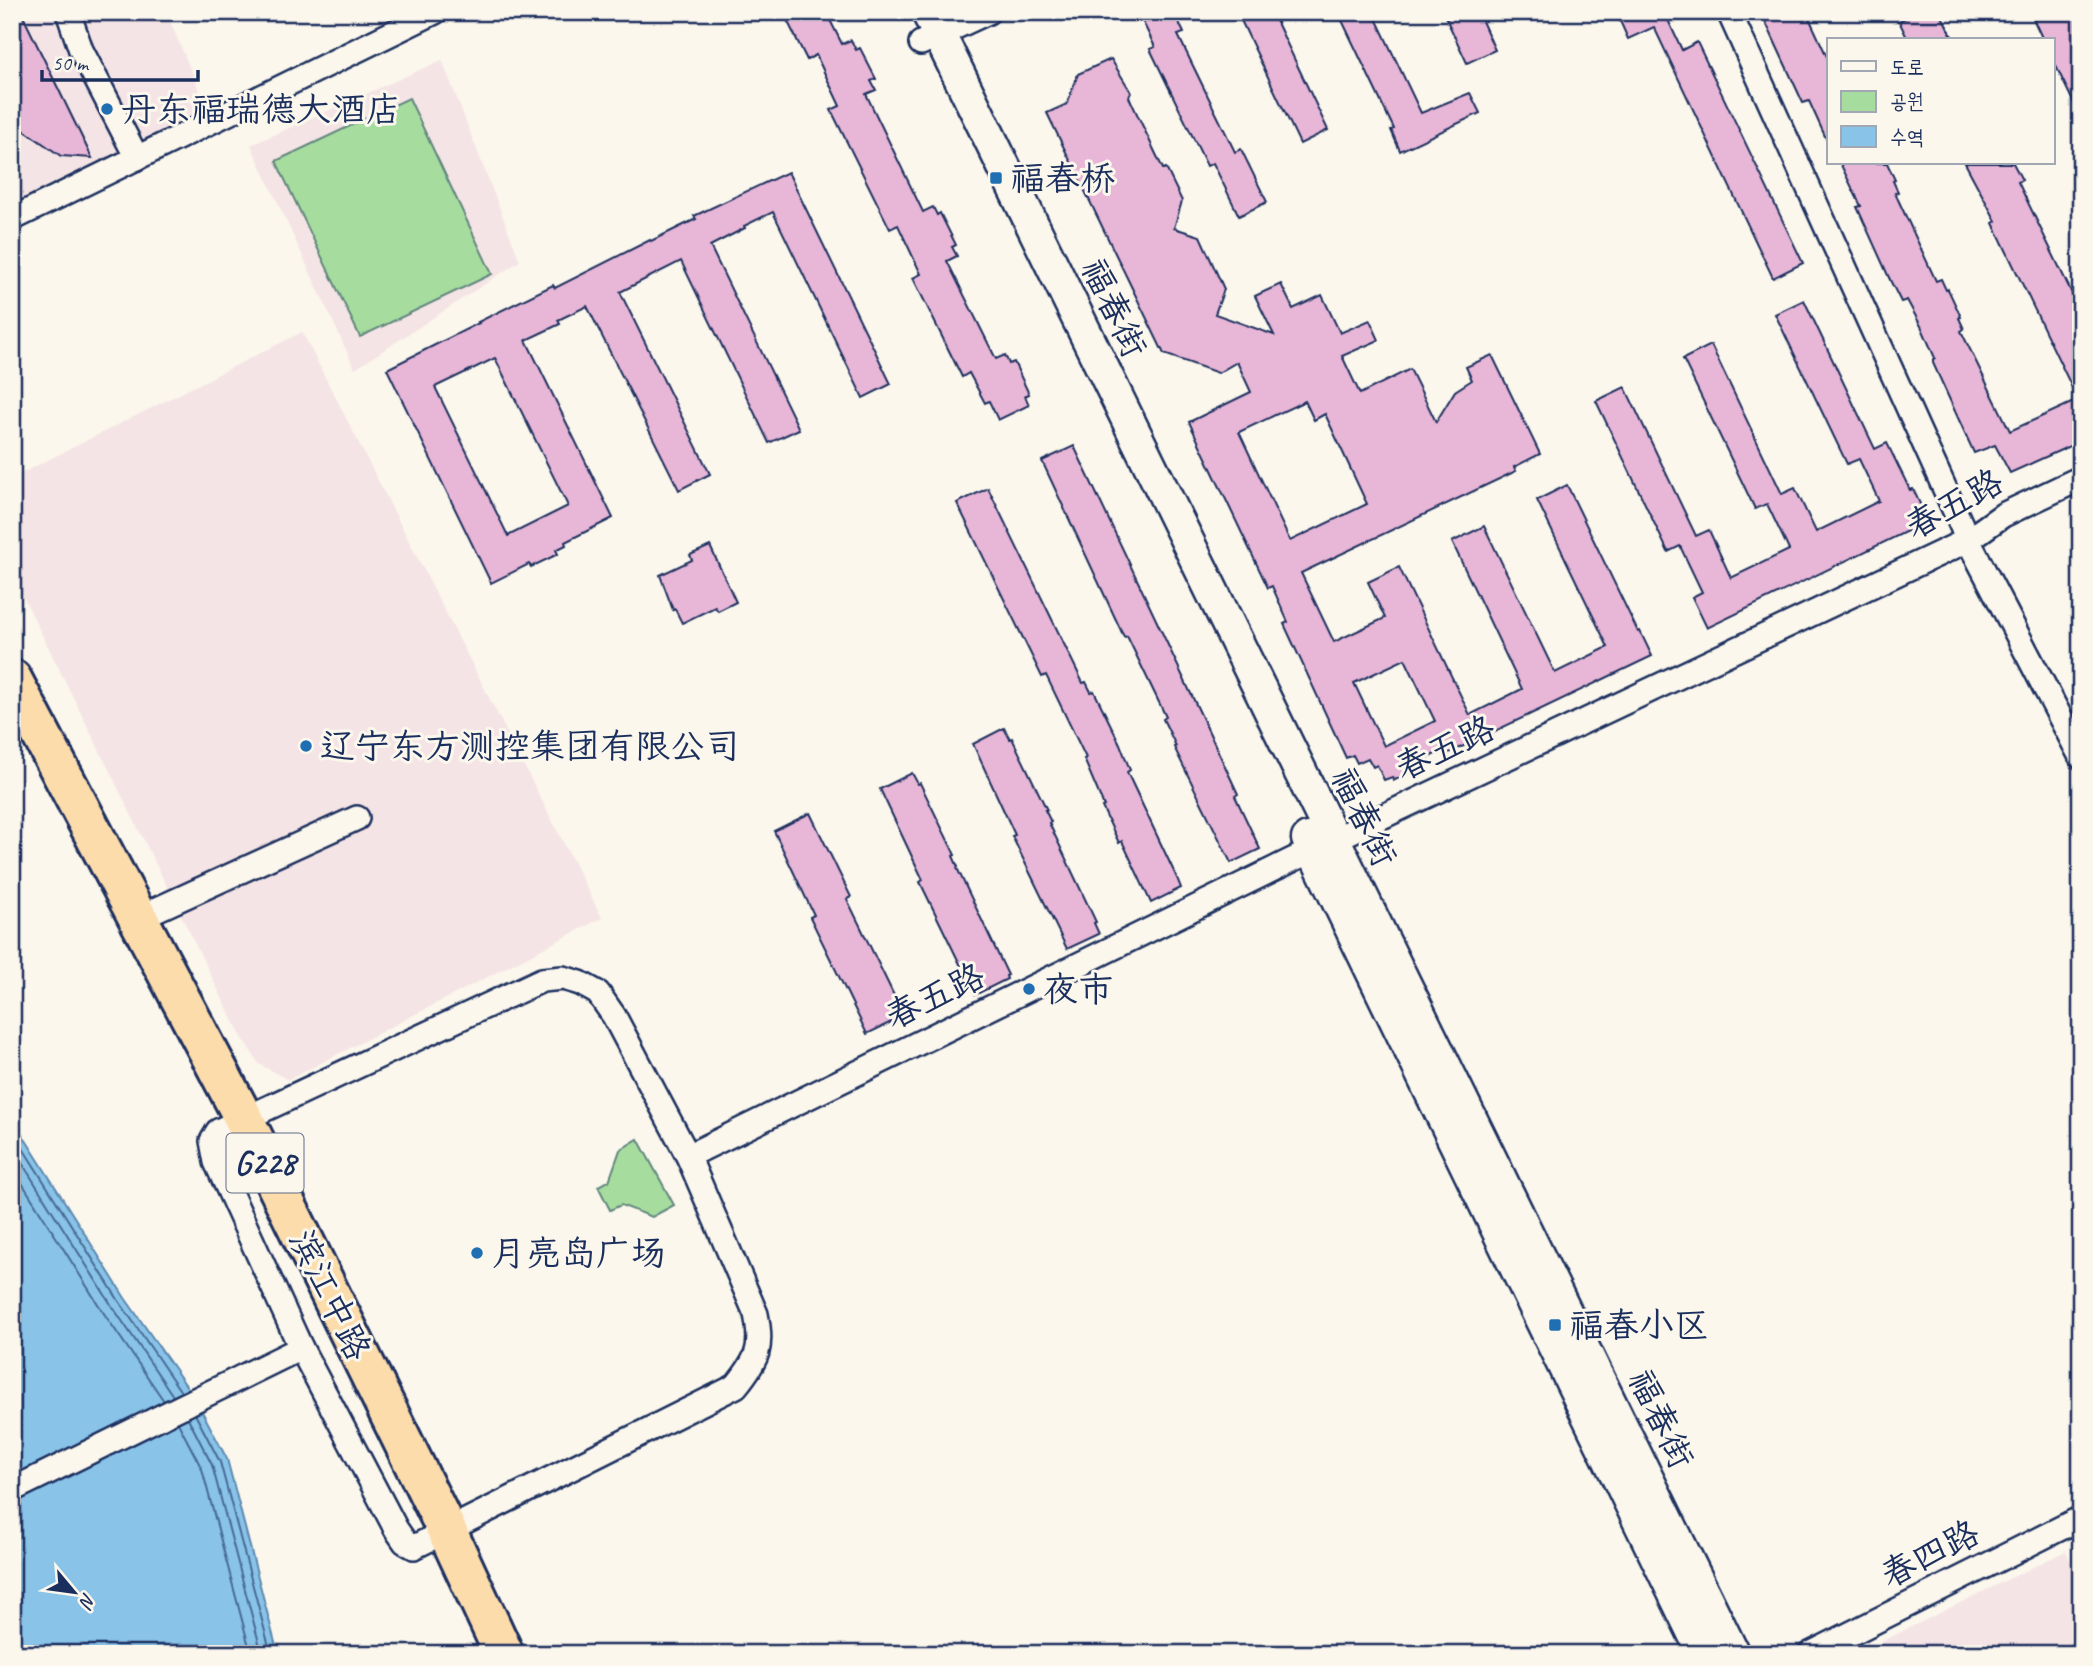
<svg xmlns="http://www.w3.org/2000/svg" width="2093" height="1666" font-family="Caveat,'LXGW WenKai TC','Poor Story',sans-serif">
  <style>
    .built { fill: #f5e4e5 }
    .green { fill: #a7dc9f; stroke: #61867e; stroke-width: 2 }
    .water { fill: #89c3e8; stroke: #5d88b1; stroke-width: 2 }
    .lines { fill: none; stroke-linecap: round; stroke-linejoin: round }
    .shore { stroke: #476a95; stroke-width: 2 }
    .building { fill: #e8b6d6; stroke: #1b2f5e; stroke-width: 2; fill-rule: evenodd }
    .street-casing { stroke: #1b2f5e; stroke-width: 28 }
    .secondary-casing { stroke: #1b2f5e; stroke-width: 37 }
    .highway-casing { stroke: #1b2f5e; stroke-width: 44 }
    .street { stroke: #fbf7ec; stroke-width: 23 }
    .secondary { stroke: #fbf7ec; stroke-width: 32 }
    .highway { stroke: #fddcac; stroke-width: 38 }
    .poi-dot { fill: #1f6fb2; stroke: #fbf7ec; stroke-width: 2.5 }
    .labels { text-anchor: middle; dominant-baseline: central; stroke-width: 6; stroke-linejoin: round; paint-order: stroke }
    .shield { fill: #fbf7ec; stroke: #5e6b89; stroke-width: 2 }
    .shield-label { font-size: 33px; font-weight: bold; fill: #1b2f5e }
    .poi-label { font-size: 35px; fill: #1b2f5e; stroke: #fbf7ec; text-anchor: start }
    .street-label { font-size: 35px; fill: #1b2f5e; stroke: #fbf7ec }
  </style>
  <rect width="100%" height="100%" fill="#fbf7ec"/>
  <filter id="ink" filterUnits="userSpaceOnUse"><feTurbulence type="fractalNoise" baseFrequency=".0143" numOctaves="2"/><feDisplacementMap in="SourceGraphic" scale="14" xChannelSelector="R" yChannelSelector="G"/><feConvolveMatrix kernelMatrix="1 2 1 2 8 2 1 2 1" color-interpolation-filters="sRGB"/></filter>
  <g filter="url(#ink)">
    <g class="built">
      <path d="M12 12H166L204 101 200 116 12 208Z"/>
      <path d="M442 60 520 261 355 369 251 145Z"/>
      <path d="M302 332 602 918 288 1080 259 1064 240 1034 12 574V478Z"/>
      <path d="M2066 1551 2081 1584V1654H1856Z"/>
    </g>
    <g class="green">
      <path d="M409 98 492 274 360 337 276 161Z"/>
      <path d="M638 1139 674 1205 652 1217 621 1205 610 1210 598 1186 609 1181 620 1150Z"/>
    </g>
    <path class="water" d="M12 1118 125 1298 196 1400 227 1459 278 1654H12Z"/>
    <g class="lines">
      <g class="shore">
        <path d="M12 1131 119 1301 181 1392"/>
        <path d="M12 1147 112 1306 173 1396"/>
        <path d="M12 1167 103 1312 164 1401"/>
        <path d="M195 1414 220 1462 271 1654"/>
        <path d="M188 1418 212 1465 262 1654"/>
        <path d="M178 1423 202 1469 251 1654"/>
      </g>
    </g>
    <g class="building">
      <path d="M12 12H21L92 158 61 156 12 122Z"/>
      <path d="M783 12H826L842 44 851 40 856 50 860 48 876 79 871 81 876 90 866 94 923 212 933 207 937 215 940 213 956 245 952 247 957 256 947 261 996 359 1005 355 1009 364 1014 362 1029 394 1025 396 1029 405 998 420 989 401 985 403 969 373 962 377 913 278 921 274 898 225 890 229 831 110 840 106 816 55 807 60Z"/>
      <path d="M1138 12H1174L1184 33 1178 35 1235 152 1241 149 1267 202 1239 216 1213 163 1207 166 1150 49 1155 47Z"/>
      <path d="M1237 12H1272L1328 130 1300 144Z"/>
      <path d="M1338 12H1373L1421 113 1470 93 1480 113 1400 151 1391 130 1394 129Z"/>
      <path d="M1443 12H1478L1495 50 1467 63Z"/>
      <path d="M1616 12H1683L1668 20 1682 50 1697 42 1803 263 1773 278 1654 27 1628 39Z"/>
      <path d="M1761 12H1805L1811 22 1829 61V145L1809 101 1803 103Z"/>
      <path d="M1917 12H1940L1954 40H1908L1899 21Z"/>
      <path d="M2030 12H2076L2081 21V118L2053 60V40H2043Z"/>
      <path d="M1111 59 1131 92 1129 97 1163 169 1166 168 1182 201 1174 228 1200 236 1224 289 1215 314 1274 335 1255 296 1281 284 1293 309 1322 295 1340 333 1370 320 1379 340 1342 356 1360 394 1410 369 1436 422 1455 391 1472 380 1466 367 1492 355 1540 454 1514 467 1516 471 1301 573 1334 642 1385 618 1368 582 1399 567 1470 715 1522 689 1452 542 1484 526 1555 673 1608 647 1537 500 1567 485 1638 632 1640 631 1652 656 1445 755 1443 750 1414 765 1417 769 1393 781 1392 777 1384 780 1377 765 1373 767 1368 758 1357 763 1353 755 1346 758 1284 624 1288 622 1272 586 1268 588 1189 422 1251 392 1237 362 1218 373 1164 354 1047 113 1067 104 1078 74ZM1305 401 1314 420 1325 414 1367 504 1290 541 1239 432ZM1405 659 1435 721 1384 746 1354 683Z"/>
      <path d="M1840 163H1887L1895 180 1893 181 1898 192 1895 193 1936 281 1941 279 1946 290 1948 289 1961 317 1959 318 1964 329 1961 331 2010 431 2078 400 1993 223 1996 221 1965 163H2013L2022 180 2018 182 2081 312V441L2010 473 1995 445 1974 453 1933 363V359L1935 358 1922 328 1907 300 1901 302 1891 282 1857 207 1861 206Z"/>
      <path d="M788 172 891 384 863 398 773 212 744 226 745 228 710 246 799 429 769 443 681 261 620 292 710 474 679 490 587 306 558 320 560 324 526 340 613 518 565 542 566 545 556 550 558 554 531 567 529 564 491 583 387 369 479 323 478 322 553 285 555 288 650 240 651 241 696 219 694 216ZM495 358 568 506 508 536 435 387Z"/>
      <path d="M1804 300 1875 449 1887 443 1910 490 1913 489 1928 521 1707 628 1692 597 1702 592 1680 546 1668 552 1596 401 1625 387 1696 536 1709 530 1731 578 1789 550 1767 504 1755 509 1683 359 1711 345 1782 494 1795 488 1816 532 1879 501 1859 459 1847 464 1775 314Z"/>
      <path d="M1074 446 1209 732 1238 794 1235 796 1260 849 1231 863 1174 747 1176 746 1163 719 1166 717 1127 636 1124 637 1042 461Z"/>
      <path d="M988 488 1083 683 1086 682 1091 692 1094 691 1120 744 1130 770 1127 772 1177 878 1181 888 1151 903 1122 841 1119 843 1102 807 1104 806 1084 759 1086 758 1046 675 1042 677 957 503Z"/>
      <path d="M710 546 736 602 718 611 715 607 682 623 675 609 673 610 660 575 692 560 690 555Z"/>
      <path d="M1004 728 1010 739 1012 738 1047 810H1045L1051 822 1049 823 1096 922 1094 923 1099 934 1067 949 1012 836 1015 835 973 744Z"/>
      <path d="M912 773 918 784 920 783 955 855 953 856 958 867 957 868 1008 975 1006 976 1007 979 975 995 920 882 923 880 880 789Z"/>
      <path d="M810 813 851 897 847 899 904 1016 867 1034 810 917 814 915 774 831Z"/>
    </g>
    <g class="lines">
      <defs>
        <g id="street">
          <path d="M68 12 81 50 137 158"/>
          <path d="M1729 12 1968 540 2081 757"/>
          <path d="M921 43 988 12"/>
          <path d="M12 219 435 12"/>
          <path d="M138 918 357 818"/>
          <path d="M563 978 580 983 598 993 614 1016 688 1156 756 1314C763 1348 758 1359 736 1386L414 1547 405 1542 396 1529 301 1348 216 1162 212 1141 218 1131 244 1119 542 980Z"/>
          <path d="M688 1156 1333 840 1968 540 2003 515 2081 478"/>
          <path d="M12 1490 301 1348"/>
          <path d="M1810 1654 2081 1518"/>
        </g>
        <g id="secondary">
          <path d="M928 12 1733 1654"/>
          <path d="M1308 839 1704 1654"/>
        </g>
        <path id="highway" d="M12 679 244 1119 447 1531 504 1654"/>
      </defs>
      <use href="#street" class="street-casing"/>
      <use href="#secondary" class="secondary-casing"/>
      <use href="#highway" class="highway-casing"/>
      <use href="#street" class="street"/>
      <use href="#secondary" class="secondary"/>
      <use href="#highway" class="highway"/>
    </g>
  </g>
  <g class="poi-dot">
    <circle cx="107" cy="109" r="7"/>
    <rect x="989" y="171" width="14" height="14" rx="3.5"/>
    <circle cx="306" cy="746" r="7"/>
    <circle cx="1029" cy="989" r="7"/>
    <circle cx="477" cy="1253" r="7"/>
    <rect x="1548" y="1318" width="14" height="14" rx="3.5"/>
  </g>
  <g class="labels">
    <rect class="shield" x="226.5" y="1133.5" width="77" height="59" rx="5"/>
    <g class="shield-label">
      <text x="265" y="1163">G228</text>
    </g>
    <g class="poi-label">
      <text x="121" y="109">丹东福瑞德大酒店</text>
      <text x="1010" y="178">福春桥</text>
      <text x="320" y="746">辽宁东方测控集团有限公司</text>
      <text x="1043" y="989">夜市</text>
      <text x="491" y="1253">月亮岛广场</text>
      <text x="1569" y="1325">福春小区</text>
    </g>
    <g class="street-label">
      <text transform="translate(1114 308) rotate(64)">福春街</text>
      <text transform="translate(1954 504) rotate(-29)">春五路</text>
      <text transform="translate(1445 748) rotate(-25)">春五路</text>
      <text transform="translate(1364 817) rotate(64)">福春街</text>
      <text transform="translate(935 996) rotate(-26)">春五路</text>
      <text transform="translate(330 1295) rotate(64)">滨江中路</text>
      <text transform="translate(1661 1419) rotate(64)">福春街</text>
      <text transform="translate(1930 1554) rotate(-27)">春四路</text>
    </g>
  </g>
  <rect width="2093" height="1666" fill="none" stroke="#fbf7ec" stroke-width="42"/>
  <rect x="21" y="21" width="2051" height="1624" fill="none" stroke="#1b2f5e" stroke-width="2.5" filter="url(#ink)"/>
  <rect x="1827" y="38" width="228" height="126" fill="#fbf7ec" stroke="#a1a7b3" stroke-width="2"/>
  <rect x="1841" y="61" width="35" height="10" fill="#fbf7ec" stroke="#a1a7b3" stroke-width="2"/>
  <text x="1890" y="74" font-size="21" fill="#1b2f5e">도로</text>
  <rect x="1841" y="91" width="35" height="21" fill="#a7dc9f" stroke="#a1a7b3" stroke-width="2"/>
  <text x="1890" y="108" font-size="21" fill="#1b2f5e">공원</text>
  <rect x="1841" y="126" width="35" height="21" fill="#89c3e8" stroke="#a1a7b3" stroke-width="2"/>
  <text x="1890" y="144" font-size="21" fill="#1b2f5e">수역</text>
  <g transform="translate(74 1592) rotate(119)" stroke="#fbf7ec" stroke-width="5" paint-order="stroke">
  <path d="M0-5L12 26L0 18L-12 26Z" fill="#1b2f5e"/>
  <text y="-10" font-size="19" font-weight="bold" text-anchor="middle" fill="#1b2f5e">N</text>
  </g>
  <path d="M42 70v10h156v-10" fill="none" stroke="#1b2f5e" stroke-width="3.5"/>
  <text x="52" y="70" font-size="21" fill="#1b2f5e" stroke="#fbf7ec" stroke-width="5" paint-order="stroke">50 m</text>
</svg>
